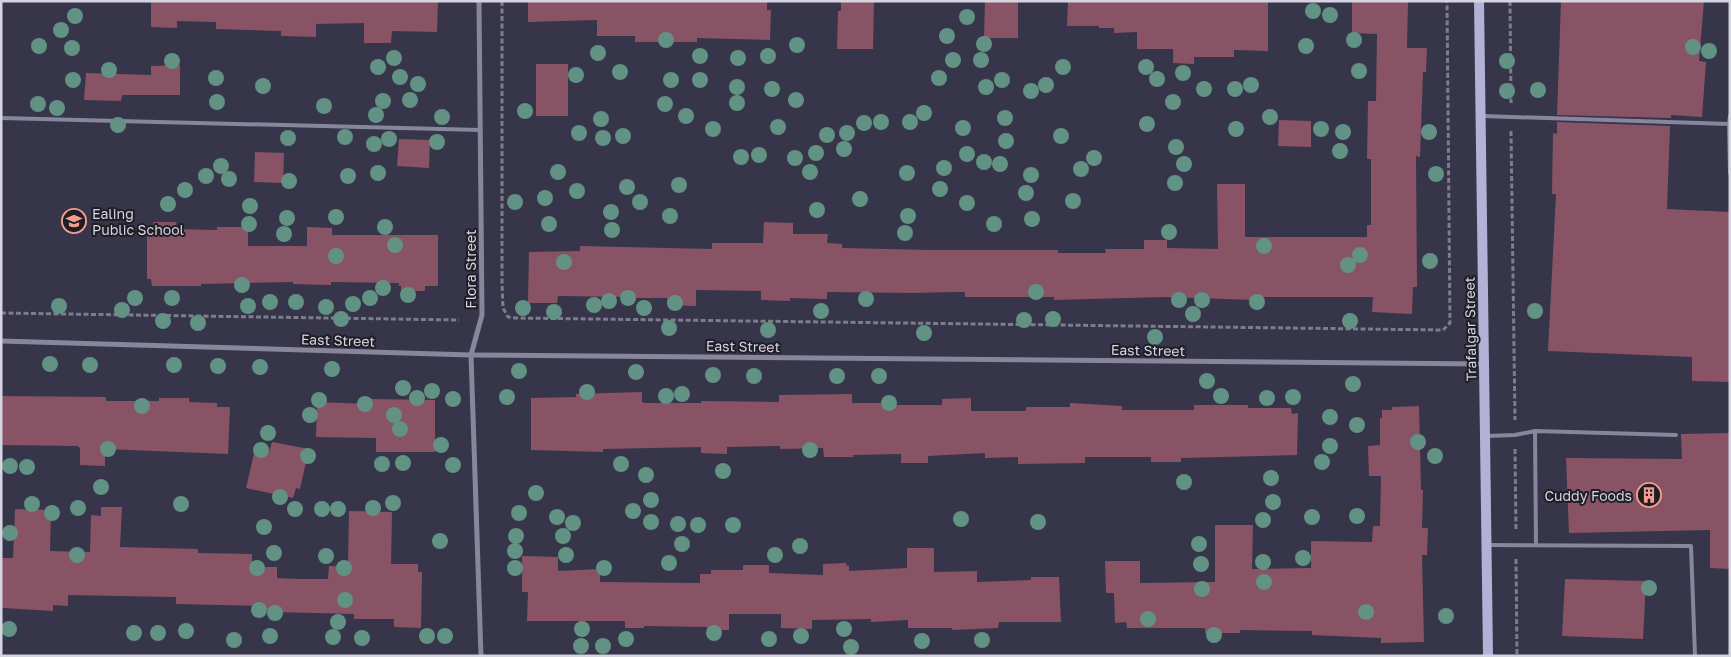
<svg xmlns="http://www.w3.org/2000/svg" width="1731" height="657" font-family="'Golos Text',sans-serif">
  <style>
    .building { fill: #895366 }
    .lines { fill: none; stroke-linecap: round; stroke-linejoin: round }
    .path { stroke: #7e7d8e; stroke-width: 3; stroke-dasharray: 5 2.5; stroke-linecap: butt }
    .service { stroke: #87869d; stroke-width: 4 }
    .minor { stroke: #87869d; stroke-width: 5 }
    .secondary { stroke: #b4b1d6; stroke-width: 10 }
    .tree { fill: #619284 }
    .labels { text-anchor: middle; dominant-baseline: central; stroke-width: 4; stroke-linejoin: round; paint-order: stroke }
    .poi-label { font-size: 14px; fill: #d5d4e1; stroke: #1f1e27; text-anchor: start }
    .street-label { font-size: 14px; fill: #d5d4e1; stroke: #1f1e27 }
  </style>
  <rect width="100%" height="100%" fill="#37354a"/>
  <g class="building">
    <path d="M151 1H438L437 32 392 31 391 43H364V23L316 24V37L281 36V31L216 29V22L177 21V28L151 27Z"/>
    <path d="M528 1H767V10H771L770 40 697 38V42H635V36H597V20L528 22Z"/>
    <path d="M841 1H874L873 49H837L838 11H841Z"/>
    <path d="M985 1H1018V38H984Z"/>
    <path d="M1068 1H1268V51L1234 50V57H1194V64L1173 63V49H1137V32L1114 33V28H1099V26H1067Z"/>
    <path d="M1352 1H1408L1407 48H1427L1426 72H1423L1420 157 1416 156 1417 287H1413L1412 314 1372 312 1373 297H1256L1255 300 1165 297 1054 300V297H965V292H954L913 293 827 292V299L790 298V301L761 300V291L696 290V306L667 305V298H632V297L558 296 557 303H528L529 252 580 251V246L712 249V243H763L764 222 793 223V234H828L827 243 842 244V248L930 250H1058V253H1106L1105 249H1144V240H1167V248L1218 249 1217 184H1245V237H1367V225H1371V159H1367L1368 101H1376L1377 34 1352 33Z"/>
    <path d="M1561 1H1704L1699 61 1706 62 1702 117 1671 115V118L1557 115Z"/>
    <rect x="536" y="64" width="32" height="52"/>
    <path d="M180 65V95H122L121 101 84 100 86 73 151 75V66Z"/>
    <path d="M1279 120 1311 121V147L1278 146Z"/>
    <path d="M1557 122 1670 126 1667 209 1730 212V382L1692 381V357L1548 351 1556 194H1552L1553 133 1557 134Z"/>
    <path d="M399 139 430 140 429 168 397 166Z"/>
    <path d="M255 152 284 153 283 183 254 182Z"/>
    <path d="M153 222H176V229L217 230V227H248V246H307V227L332 228V235H438V286H425V291H401V286H399V283L331 282V285L293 284V282L201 284V286H152L151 279H147V235H153Z"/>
    <path d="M642 392V402L645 403H701V401L779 402V395L852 394V403H893V405H942V399L971 398V411H1026V407H1070V403L1122 406V410H1194V405H1248V408H1291L1292 414 1298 413 1297 455 1181 458V462H1151V457H1085V463L1018 464V457L985 458V453L928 456V463H901V454L853 455V457H824L823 448 780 449V446L727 447V454L701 453V447L603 449V452L531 450V398L576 397V394Z"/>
    <path d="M1 396 106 397V401H159V398H189V402L217 403V407H230L228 454 105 449V466L80 465V448L77 446 1 445Z"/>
    <path d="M368 399 435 400V452H376V438L316 437 317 402 368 404Z"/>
    <path d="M1419 406 1421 490H1423L1422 528H1428L1427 555H1422L1424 642 1381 643V638L1312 635V631L1240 630V633H1205V628H1127L1126 622 1115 623 1114 593H1106L1105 561H1140V583L1215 582V525H1253L1252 569 1311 568V541L1372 542 1373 526H1380L1381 476H1369L1368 446 1380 445V418H1382V410H1392V407Z"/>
    <path d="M1730 433V569L1710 568V530L1569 533 1566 458 1682 459 1681 434Z"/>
    <path d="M272 442 309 449 300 489 296 488 293 498 246 488 255 449 269 452Z"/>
    <path d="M101 507H122L120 547 198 549V553L252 554V567H277V578L298 579H328L329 566 348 567 349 511 392 512 391 564H418V572H422L421 628 394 627V619H354V614L275 612V610H264V606L176 604V597H172L68 595V606L53 605V611L3 608 1 607V558H13L15 509 51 510 50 551 90 552 91 515 101 516Z"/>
    <path d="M907 548H934V572L977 571V582L1031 580V577H1059L1061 622H999L998 628 952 630V628H908V620L871 622V619L812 620V629L781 628V614H729V630H707V627L644 626V628H625V621H527L528 592H522V556L558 557V571L600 569V582L700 583V574H711V570H743V565H769V573L823 575V564L846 563 847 566H849V571L907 568Z"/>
    <path d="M1565 579 1646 581 1643 639 1562 636Z"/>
  </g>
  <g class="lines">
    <g class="path">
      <path d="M502 1V283L503 308 508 317 515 318 1443 330 1450 323 1447 1"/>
      <path d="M1510 1 1511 103"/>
      <path d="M1511 131 1515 420"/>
      <path d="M1 313 459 320"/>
      <path d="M1515 449 1516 530"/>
      <path d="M1516 559 1517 656"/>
    </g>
    <g class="service">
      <path d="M1483 116 1729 124 1730 173"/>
      <path d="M1 118 480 130"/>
      <path d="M1729 124 1730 116"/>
      <path d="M1535 431 1536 545"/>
      <path d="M1487 436 1515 435 1535 431 1676 435"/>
      <path d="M1488 545 1691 546 1695 656"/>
    </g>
    <g class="minor">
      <path d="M479 1 482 315 471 355 481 656"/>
      <path d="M1 341 471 355 1484 364"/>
    </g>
    <path class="secondary" d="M1479 1 1488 656"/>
  </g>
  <g class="tree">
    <circle cx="1313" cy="11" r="8"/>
    <circle cx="1330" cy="15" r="8"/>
    <circle cx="75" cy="16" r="8"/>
    <circle cx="967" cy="17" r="8"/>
    <circle cx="61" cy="30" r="8"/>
    <circle cx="947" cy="36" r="8"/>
    <circle cx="666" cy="40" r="8"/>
    <circle cx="1354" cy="40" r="8"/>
    <circle cx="984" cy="44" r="8"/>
    <circle cx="797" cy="45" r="8"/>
    <circle cx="39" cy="46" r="8"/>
    <circle cx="1306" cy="46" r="8"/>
    <circle cx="1693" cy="47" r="8"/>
    <circle cx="72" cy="48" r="8"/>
    <circle cx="1709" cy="51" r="8"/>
    <circle cx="598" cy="53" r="8"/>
    <circle cx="700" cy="56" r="8"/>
    <circle cx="768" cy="56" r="8"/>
    <circle cx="394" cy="58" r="8"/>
    <circle cx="738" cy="58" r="8"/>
    <circle cx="953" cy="60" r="8"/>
    <circle cx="981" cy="60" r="8"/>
    <circle cx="172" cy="61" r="8"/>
    <circle cx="1507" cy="61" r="8"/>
    <circle cx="378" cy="67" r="8"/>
    <circle cx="1063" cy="67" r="8"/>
    <circle cx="1146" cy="67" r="8"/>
    <circle cx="109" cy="70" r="8"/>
    <circle cx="1359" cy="71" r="8"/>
    <circle cx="620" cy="72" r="8"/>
    <circle cx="1183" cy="73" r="8"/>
    <circle cx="576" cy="75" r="8"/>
    <circle cx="400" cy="77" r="8"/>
    <circle cx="216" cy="78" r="8"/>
    <circle cx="939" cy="78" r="8"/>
    <circle cx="1157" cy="79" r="8"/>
    <circle cx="73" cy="80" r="8"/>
    <circle cx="671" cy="80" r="8"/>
    <circle cx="700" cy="80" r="8"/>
    <circle cx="1002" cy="80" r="8"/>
    <circle cx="418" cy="84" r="8"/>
    <circle cx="1046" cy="85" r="8"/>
    <circle cx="1251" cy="85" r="8"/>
    <circle cx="263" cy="86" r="8"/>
    <circle cx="737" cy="87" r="8"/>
    <circle cx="986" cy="87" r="8"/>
    <circle cx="772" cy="89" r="8"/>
    <circle cx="1204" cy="89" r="8"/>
    <circle cx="1235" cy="89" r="8"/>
    <circle cx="1538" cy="90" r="8"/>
    <circle cx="1031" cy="91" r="8"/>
    <circle cx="1507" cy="91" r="8"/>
    <circle cx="410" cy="100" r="8"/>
    <circle cx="796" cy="100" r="8"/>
    <circle cx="383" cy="101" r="8"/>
    <circle cx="217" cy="102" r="8"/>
    <circle cx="1173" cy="102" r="8"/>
    <circle cx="737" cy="103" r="8"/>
    <circle cx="38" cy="104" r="8"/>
    <circle cx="665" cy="104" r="8"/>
    <circle cx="324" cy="106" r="8"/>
    <circle cx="57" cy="108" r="8"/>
    <circle cx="525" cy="111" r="8"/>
    <circle cx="924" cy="113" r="8"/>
    <circle cx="376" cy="115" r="8"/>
    <circle cx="686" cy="116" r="8"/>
    <circle cx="442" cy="117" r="8"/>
    <circle cx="1270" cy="117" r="8"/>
    <circle cx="1005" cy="118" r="8"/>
    <circle cx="601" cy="119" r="8"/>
    <circle cx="881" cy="122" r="8"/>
    <circle cx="910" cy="122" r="8"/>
    <circle cx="864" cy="123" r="8"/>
    <circle cx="1147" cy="124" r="8"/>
    <circle cx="118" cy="125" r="8"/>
    <circle cx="778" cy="127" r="8"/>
    <circle cx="963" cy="128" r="8"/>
    <circle cx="713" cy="129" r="8"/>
    <circle cx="1236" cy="129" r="8"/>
    <circle cx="1321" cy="129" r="8"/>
    <circle cx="1343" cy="132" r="8"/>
    <circle cx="1429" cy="132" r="8"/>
    <circle cx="579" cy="133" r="8"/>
    <circle cx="847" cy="133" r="8"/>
    <circle cx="827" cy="135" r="8"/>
    <circle cx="623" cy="136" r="8"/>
    <circle cx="1061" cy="136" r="8"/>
    <circle cx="345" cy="137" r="8"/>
    <circle cx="288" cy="138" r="8"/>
    <circle cx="603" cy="138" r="8"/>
    <circle cx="389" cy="139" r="8"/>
    <circle cx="1006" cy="141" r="8"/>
    <circle cx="437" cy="142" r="8"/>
    <circle cx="374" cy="144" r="8"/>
    <circle cx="1176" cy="147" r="8"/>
    <circle cx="844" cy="149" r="8"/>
    <circle cx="1340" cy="151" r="8"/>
    <circle cx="816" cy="153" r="8"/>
    <circle cx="967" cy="154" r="8"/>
    <circle cx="759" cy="155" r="8"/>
    <circle cx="741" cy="157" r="8"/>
    <circle cx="795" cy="158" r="8"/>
    <circle cx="1094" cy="158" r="8"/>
    <circle cx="984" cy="162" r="8"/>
    <circle cx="1000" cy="164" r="8"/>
    <circle cx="1184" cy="164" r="8"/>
    <circle cx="221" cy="166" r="8"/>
    <circle cx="944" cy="168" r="8"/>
    <circle cx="1081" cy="169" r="8"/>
    <circle cx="558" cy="172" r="8"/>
    <circle cx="810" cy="172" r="8"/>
    <circle cx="378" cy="173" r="8"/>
    <circle cx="907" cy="173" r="8"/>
    <circle cx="1436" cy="174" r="8"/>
    <circle cx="1031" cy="175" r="8"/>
    <circle cx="206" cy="176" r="8"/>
    <circle cx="348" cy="176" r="8"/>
    <circle cx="229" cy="179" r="8"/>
    <circle cx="289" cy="181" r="8"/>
    <circle cx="1175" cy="183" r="8"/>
    <circle cx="679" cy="185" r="8"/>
    <circle cx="627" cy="187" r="8"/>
    <circle cx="940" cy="189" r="8"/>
    <circle cx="185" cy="190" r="8"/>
    <circle cx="577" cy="191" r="8"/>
    <circle cx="1026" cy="193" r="8"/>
    <circle cx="545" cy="198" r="8"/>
    <circle cx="860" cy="199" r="8"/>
    <circle cx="1073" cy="201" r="8"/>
    <circle cx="515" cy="202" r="8"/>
    <circle cx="640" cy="202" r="8"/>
    <circle cx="967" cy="203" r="8"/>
    <circle cx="168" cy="204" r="8"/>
    <circle cx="250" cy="206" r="8"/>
    <circle cx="817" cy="210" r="8"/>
    <circle cx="611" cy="212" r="8"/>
    <circle cx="670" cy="216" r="8"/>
    <circle cx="908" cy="216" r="8"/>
    <circle cx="336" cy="217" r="8"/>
    <circle cx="287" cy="218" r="8"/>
    <circle cx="1032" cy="219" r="8"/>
    <circle cx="249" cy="224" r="8"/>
    <circle cx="549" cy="224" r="8"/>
    <circle cx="994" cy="224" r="8"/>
    <circle cx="385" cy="227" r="8"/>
    <circle cx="612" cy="230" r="8"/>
    <circle cx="1169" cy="232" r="8"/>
    <circle cx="905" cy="233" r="8"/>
    <circle cx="284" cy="234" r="8"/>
    <circle cx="395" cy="245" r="8"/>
    <circle cx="1264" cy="246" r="8"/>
    <circle cx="1360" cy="255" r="8"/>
    <circle cx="336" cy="256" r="8"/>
    <circle cx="1430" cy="261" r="8"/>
    <circle cx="564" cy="262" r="8"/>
    <circle cx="1348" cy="265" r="8"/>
    <circle cx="242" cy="285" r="8"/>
    <circle cx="383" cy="288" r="8"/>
    <circle cx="1036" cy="292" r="8"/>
    <circle cx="408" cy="295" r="8"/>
    <circle cx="135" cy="298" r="8"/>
    <circle cx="172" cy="298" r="8"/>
    <circle cx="370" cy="298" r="8"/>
    <circle cx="628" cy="298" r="8"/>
    <circle cx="866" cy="299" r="8"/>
    <circle cx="1179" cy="300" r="8"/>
    <circle cx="1202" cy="300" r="8"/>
    <circle cx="609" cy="301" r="8"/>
    <circle cx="270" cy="302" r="8"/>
    <circle cx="296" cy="302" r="8"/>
    <circle cx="1257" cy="302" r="8"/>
    <circle cx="675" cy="303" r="8"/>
    <circle cx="353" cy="304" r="8"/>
    <circle cx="594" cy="305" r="8"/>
    <circle cx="59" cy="306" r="8"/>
    <circle cx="248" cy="306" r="8"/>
    <circle cx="326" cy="307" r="8"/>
    <circle cx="523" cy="308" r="8"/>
    <circle cx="644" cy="308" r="8"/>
    <circle cx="122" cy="310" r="8"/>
    <circle cx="821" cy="311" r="8"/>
    <circle cx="1535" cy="311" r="8"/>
    <circle cx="554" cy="312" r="8"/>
    <circle cx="1193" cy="314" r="8"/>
    <circle cx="341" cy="319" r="8"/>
    <circle cx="1053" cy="319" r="8"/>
    <circle cx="1024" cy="320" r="8"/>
    <circle cx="163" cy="321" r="8"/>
    <circle cx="1350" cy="321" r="8"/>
    <circle cx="198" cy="323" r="8"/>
    <circle cx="669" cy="328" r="8"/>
    <circle cx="768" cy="330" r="8"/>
    <circle cx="924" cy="333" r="8"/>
    <circle cx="1155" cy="337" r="8"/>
    <circle cx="50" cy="364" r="8"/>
    <circle cx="90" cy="365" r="8"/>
    <circle cx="174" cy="365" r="8"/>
    <circle cx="218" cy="366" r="8"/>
    <circle cx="260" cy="367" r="8"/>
    <circle cx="332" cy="369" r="8"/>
    <circle cx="519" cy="371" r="8"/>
    <circle cx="636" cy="372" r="8"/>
    <circle cx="713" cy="375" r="8"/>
    <circle cx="754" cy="376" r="8"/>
    <circle cx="837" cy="376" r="8"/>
    <circle cx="879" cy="376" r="8"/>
    <circle cx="1207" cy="381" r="8"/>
    <circle cx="1353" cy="384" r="8"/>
    <circle cx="403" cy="388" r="8"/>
    <circle cx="432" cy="391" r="8"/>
    <circle cx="587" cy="392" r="8"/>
    <circle cx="682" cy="394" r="8"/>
    <circle cx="666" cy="396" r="8"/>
    <circle cx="1221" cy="396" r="8"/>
    <circle cx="507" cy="397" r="8"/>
    <circle cx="1293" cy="397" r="8"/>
    <circle cx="417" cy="398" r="8"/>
    <circle cx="1267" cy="398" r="8"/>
    <circle cx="453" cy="399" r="8"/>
    <circle cx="319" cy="400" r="8"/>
    <circle cx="889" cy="403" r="8"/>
    <circle cx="365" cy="404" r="8"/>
    <circle cx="142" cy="406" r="8"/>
    <circle cx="310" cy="415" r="8"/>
    <circle cx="394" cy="415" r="8"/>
    <circle cx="1330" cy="417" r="8"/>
    <circle cx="1357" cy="425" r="8"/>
    <circle cx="400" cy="429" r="8"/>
    <circle cx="268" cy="433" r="8"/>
    <circle cx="1418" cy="442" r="8"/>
    <circle cx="441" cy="445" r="8"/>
    <circle cx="1330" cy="446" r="8"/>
    <circle cx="108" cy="449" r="8"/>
    <circle cx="261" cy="450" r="8"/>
    <circle cx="810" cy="450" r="8"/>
    <circle cx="308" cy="456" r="8"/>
    <circle cx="1435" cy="456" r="8"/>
    <circle cx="1322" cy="462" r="8"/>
    <circle cx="403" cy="463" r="8"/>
    <circle cx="382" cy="464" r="8"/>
    <circle cx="621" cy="464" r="8"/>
    <circle cx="453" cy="465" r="8"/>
    <circle cx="10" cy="466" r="8"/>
    <circle cx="27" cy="467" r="8"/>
    <circle cx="723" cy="471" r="8"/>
    <circle cx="646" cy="475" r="8"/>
    <circle cx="1271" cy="478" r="8"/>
    <circle cx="1184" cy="482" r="8"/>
    <circle cx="101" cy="487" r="8"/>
    <circle cx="536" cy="493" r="8"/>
    <circle cx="280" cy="497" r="8"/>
    <circle cx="651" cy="500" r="8"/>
    <circle cx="1273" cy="502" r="8"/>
    <circle cx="393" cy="503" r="8"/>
    <circle cx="32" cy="504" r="8"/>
    <circle cx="181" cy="504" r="8"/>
    <circle cx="78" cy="508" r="8"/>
    <circle cx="373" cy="508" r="8"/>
    <circle cx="295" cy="509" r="8"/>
    <circle cx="322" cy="509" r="8"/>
    <circle cx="338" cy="509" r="8"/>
    <circle cx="633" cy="511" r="8"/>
    <circle cx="52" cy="513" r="8"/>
    <circle cx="519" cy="513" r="8"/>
    <circle cx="1357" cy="516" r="8"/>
    <circle cx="557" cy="517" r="8"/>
    <circle cx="1312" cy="517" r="8"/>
    <circle cx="961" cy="519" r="8"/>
    <circle cx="1263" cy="520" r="8"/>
    <circle cx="651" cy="522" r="8"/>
    <circle cx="1038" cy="522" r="8"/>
    <circle cx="573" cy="523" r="8"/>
    <circle cx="678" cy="524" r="8"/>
    <circle cx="698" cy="525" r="8"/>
    <circle cx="733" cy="525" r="8"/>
    <circle cx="264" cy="527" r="8"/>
    <circle cx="10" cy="533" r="8"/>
    <circle cx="516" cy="536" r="8"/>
    <circle cx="563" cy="536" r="8"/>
    <circle cx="440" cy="541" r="8"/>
    <circle cx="682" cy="544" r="8"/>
    <circle cx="1199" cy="544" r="8"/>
    <circle cx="800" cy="546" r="8"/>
    <circle cx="515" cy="551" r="8"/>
    <circle cx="274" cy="553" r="8"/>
    <circle cx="77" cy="555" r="8"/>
    <circle cx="566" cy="555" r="8"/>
    <circle cx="775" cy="555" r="8"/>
    <circle cx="326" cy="556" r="8"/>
    <circle cx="1303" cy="558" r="8"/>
    <circle cx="1263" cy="562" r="8"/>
    <circle cx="669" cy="563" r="8"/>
    <circle cx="1201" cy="564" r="8"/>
    <circle cx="257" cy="568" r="8"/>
    <circle cx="344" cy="568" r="8"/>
    <circle cx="515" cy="568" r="8"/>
    <circle cx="604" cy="568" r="8"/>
    <circle cx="1264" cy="582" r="8"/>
    <circle cx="1649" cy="588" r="8"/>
    <circle cx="1202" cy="589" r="8"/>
    <circle cx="345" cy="600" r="8"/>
    <circle cx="259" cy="610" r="8"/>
    <circle cx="1366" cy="612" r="8"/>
    <circle cx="275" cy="613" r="8"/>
    <circle cx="1446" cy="616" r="8"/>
    <circle cx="1148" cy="619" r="8"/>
    <circle cx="338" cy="622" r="8"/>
    <circle cx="9" cy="629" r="8"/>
    <circle cx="582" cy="629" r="8"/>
    <circle cx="844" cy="629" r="8"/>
    <circle cx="186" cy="631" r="8"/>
    <circle cx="134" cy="633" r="8"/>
    <circle cx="158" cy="633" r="8"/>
    <circle cx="714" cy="633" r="8"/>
    <circle cx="1214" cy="635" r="8"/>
    <circle cx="270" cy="636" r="8"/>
    <circle cx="427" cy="636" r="8"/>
    <circle cx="445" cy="636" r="8"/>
    <circle cx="801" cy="636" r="8"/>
    <circle cx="333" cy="637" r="8"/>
    <circle cx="362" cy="638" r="8"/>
    <circle cx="626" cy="639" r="8"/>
    <circle cx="769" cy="639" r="8"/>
    <circle cx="234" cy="640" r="8"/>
    <circle cx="982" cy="640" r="8"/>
    <circle cx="922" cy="641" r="8"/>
    <circle cx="581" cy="646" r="8"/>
    <circle cx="603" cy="646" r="8"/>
    <circle cx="851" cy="647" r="8"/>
  </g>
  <defs>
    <symbol id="school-ring" viewBox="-11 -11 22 22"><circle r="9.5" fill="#1f1e27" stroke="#f49d8d" stroke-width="1.5"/><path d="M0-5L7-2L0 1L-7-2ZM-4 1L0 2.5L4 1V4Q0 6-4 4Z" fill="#f49d8d"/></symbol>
    <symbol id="building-ring" viewBox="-11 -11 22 22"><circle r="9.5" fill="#1f1e27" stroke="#f49d8d" stroke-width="1.5"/><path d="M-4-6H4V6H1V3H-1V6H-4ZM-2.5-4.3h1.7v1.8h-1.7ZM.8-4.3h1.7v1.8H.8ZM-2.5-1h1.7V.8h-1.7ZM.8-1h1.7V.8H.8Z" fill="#f49d8d"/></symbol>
  </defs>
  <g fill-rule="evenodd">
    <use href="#school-ring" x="60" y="207" width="28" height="28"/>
    <use href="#building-ring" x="1635" y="481" width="28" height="28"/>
  </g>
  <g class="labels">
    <g class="poi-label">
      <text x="92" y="213">Ealing<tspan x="92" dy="16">Public School</tspan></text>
      <text x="1632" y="495" text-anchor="end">Cuddy Foods</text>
    </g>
    <g class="street-label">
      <text transform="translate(470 269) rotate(-90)">Flora Street</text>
      <text transform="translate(1470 329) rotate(-91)">Trafalgar Street</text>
      <text transform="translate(338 340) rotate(2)">East Street</text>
      <text transform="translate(743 346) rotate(1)">East Street</text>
      <text transform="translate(1148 350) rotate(1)">East Street</text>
    </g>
  </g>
  <rect width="1731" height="657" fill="none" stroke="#d5d4e1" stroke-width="5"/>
</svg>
